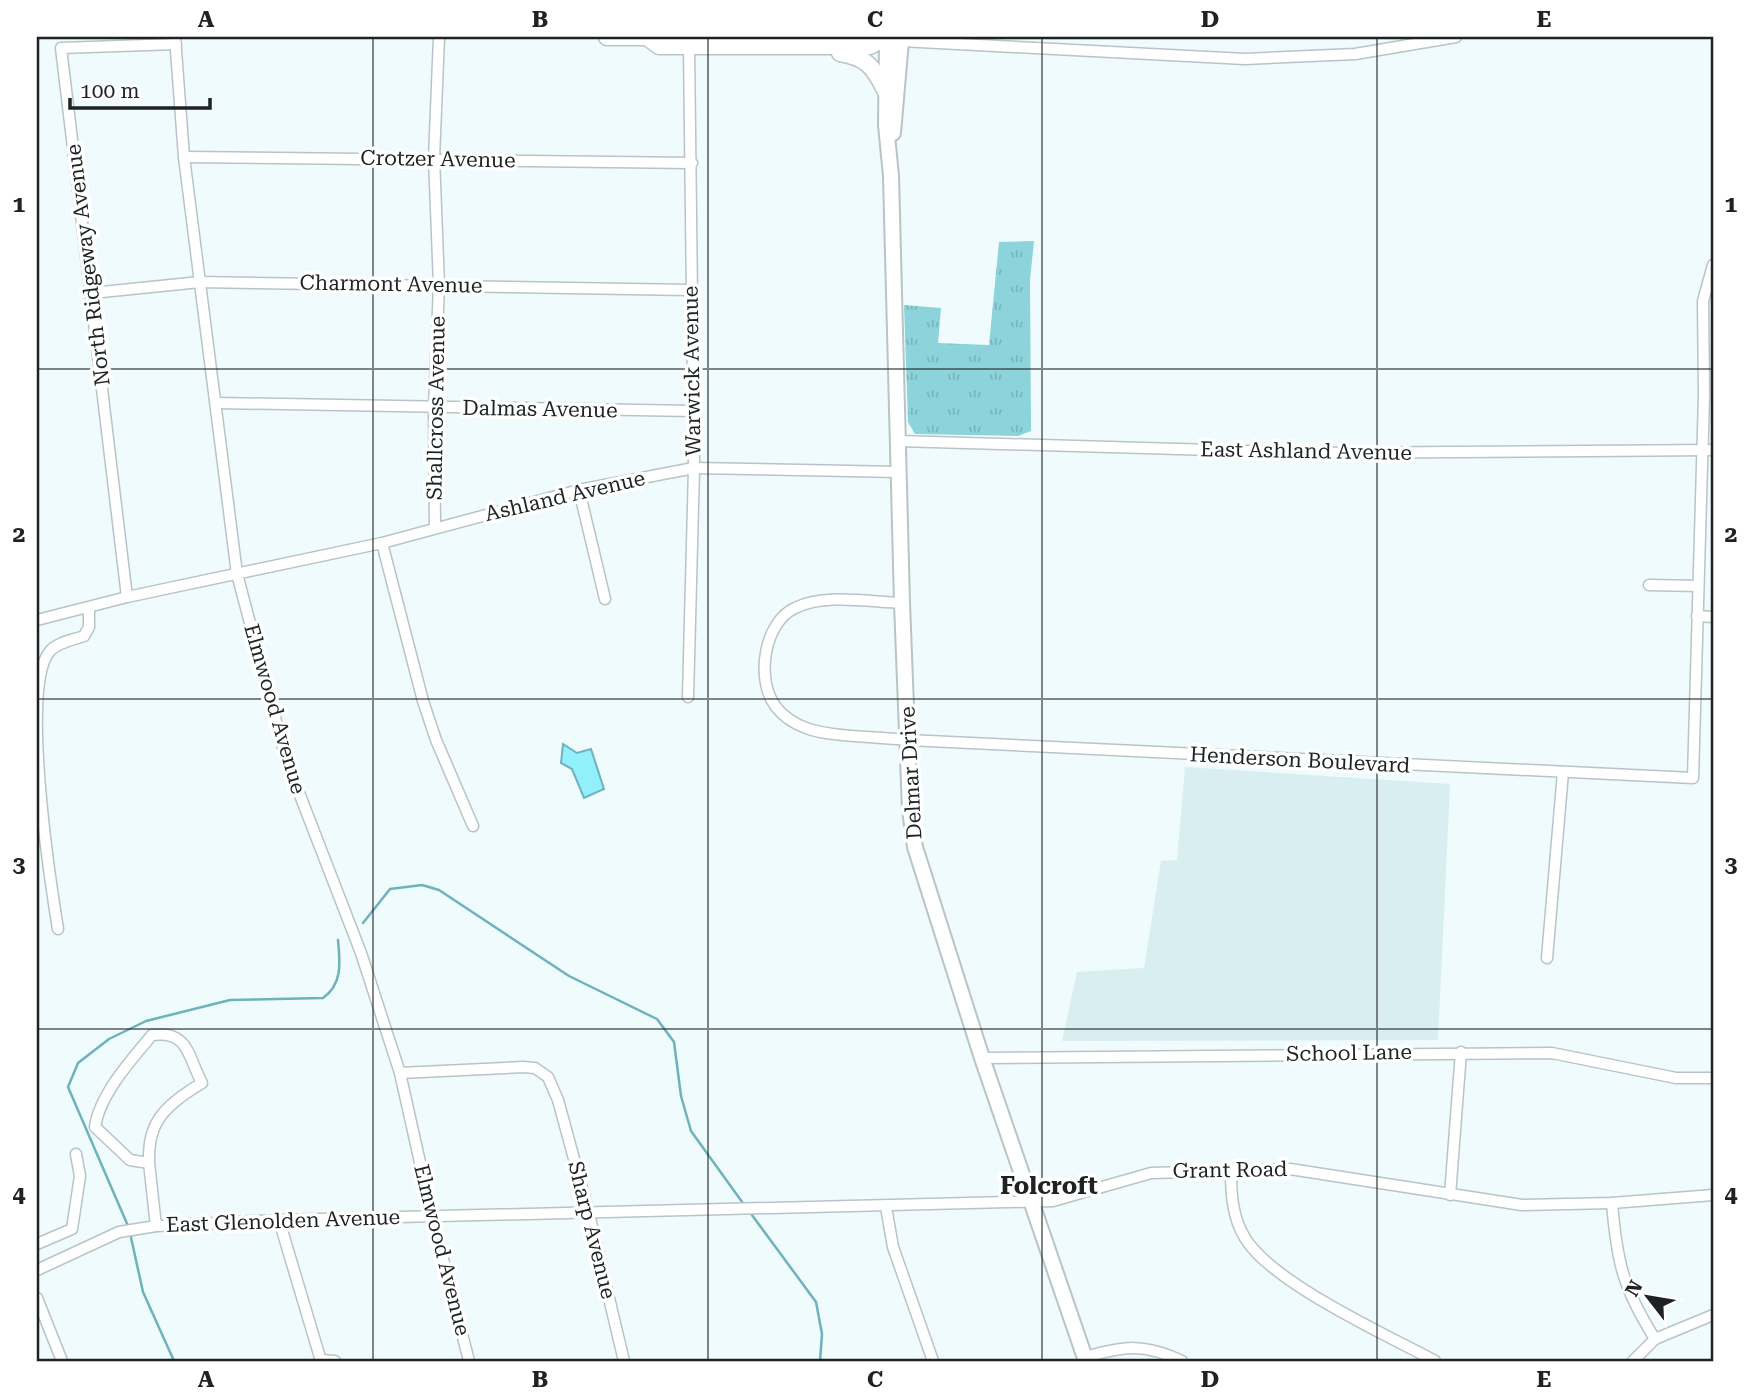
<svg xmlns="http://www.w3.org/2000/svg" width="1750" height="1398" font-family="'Roboto Serif',serif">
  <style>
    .built { fill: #d9eef1 }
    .park { fill: url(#park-tufts) }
    .water { fill: #91f0fc; stroke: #6eb2bb; stroke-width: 2 }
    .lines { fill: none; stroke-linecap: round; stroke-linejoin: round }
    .stream { stroke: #6eb2bb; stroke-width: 2.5 }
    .street-casing { stroke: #b8c4c5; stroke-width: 13 }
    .secondary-casing { stroke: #b8c4c5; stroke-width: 18 }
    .primary-casing { stroke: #b8c4c5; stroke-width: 19 }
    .street { stroke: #fff; stroke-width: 10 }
    .secondary { stroke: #fff; stroke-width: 14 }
    .primary { stroke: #fff; stroke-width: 16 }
    .grid { fill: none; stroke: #1e2222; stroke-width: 2; stroke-opacity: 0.55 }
    .labels { text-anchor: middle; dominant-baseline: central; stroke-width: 7; stroke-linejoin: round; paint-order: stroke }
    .street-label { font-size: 21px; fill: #1e2222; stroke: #fff }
    .quarter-label { font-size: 24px; font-weight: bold; fill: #1e2222; stroke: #fff }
    .neatline { fill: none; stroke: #1e2222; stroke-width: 2.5 }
    .grid-label { font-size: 23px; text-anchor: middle; font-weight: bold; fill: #1e2222 }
  </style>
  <defs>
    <pattern id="park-tufts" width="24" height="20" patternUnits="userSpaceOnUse" patternTransform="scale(1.75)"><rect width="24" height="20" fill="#8dd3db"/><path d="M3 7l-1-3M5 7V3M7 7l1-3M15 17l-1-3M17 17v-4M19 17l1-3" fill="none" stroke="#79b5bc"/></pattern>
  </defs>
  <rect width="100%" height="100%" fill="#effbfc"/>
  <path class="built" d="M1185 767 1450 784 1438 1040 1062 1041 1077 972 1144 968 1161 861 1177 860Z"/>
  <path class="park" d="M1034 241 1030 280 1031 431 1018 436 915 434 908 422 904 305 941 308 938 343 989 345 999 242Z"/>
  <path class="water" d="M563 744 577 753 591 749 604 789 584 798 572 769 561 763Z"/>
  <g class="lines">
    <g class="stream">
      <path d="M363 923 390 889 422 885 439 890 569 976 657 1019 674 1042 681 1096 691 1131 745 1206"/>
      <path d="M749 1211 816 1302 822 1334 820 1361"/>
      <path d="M128 1226 68 1087 78 1063 109 1039 146 1021 230 1000 323 998C343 984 340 962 338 940"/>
      <path d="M130 1233 143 1292 174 1361"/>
    </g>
    <defs>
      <g id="street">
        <path d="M175 37 184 157 237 574 286 759 361 953 400 1073 432 1216 469 1361"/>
        <path d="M901 41 1245 59 1355 54 1456 37"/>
        <path d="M184 157 692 163"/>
        <path d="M92 293 200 282 690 290"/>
        <path d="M218 403 694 411"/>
        <path d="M898 441 1318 453 1713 450"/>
        <path d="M579 490 605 599"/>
        <path d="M435 527 434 407 439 285 434 158 439 37"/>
        <path d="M382 543 423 701 436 740 473 826"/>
        <path d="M1649 585 1698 586"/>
        <path d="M127 597 61 48 176 44"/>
        <path d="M902 603C869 602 825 593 795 608 764 622 755 680 776 707 783 716 795 724 806 728 828 737 882 737 908 740L1693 778 1704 396 1703 301 1713 265"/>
        <path d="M1697 616 1713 617"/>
        <path d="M37 620 127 597 382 543 579 490 694 468 899 472"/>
        <path d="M688 697 694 468 689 46"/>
        <path d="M58 929C50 880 20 685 50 651 58 642 73 640 84 636L89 627V608"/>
        <path d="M1547 958 1563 772"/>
        <path d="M982 1058 1552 1053 1676 1078H1713"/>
        <path d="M400 1073 523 1067 535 1068 548 1077 558 1100 589 1214 624 1361"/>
        <path d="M149 1163 130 1160 95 1127C100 1094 131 1060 152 1035 189 1030 188 1057 202 1083 163 1106 144 1125 150 1172L156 1226"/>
        <path d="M1231 1170C1231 1193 1232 1217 1245 1238 1272 1283 1387 1335 1435 1361"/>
        <path d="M1450 1195 1461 1052"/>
        <path d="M1612 1203C1617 1263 1623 1288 1655 1339"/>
        <path d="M886 1207 893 1247 933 1361"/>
        <path d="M279 1220 321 1361"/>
        <path d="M37 1244 72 1229 80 1176 76 1154"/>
        <path d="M37 1270 119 1232 156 1226 279 1220 1053 1201 1151 1173 1290 1169 1522 1205 1612 1203 1713 1195"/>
        <path d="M37 1298 62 1361"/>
        <path d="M1085 1357C1125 1346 1144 1343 1182 1361"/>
        <path d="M320 1360 335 1361"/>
        <path d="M1633 1361 1655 1339 1713 1315"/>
      </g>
      <g id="secondary">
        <path d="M887 40 886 125 891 176 902 603 910 810 915 847 982 1058 1086 1361"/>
        <path d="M893 133 901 41"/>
      </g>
      <g id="primary">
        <path d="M607 37H648"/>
        <path d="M647 37 659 46H870L879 41H901V37"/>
        <path d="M840 53C866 57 874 67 885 90"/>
      </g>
    </defs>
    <use href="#street" class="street-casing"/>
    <use href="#secondary" class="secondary-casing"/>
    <use href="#primary" class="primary-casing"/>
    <use href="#street" class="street"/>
    <use href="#secondary" class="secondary"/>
    <use href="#primary" class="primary"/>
  </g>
  <path class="grid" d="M373 37V1361M708 37V1361M1042 37V1361M1377 37V1361M37 369H1713M37 699H1713M37 1029H1713"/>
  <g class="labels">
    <g class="street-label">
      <text transform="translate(438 159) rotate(1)">Crotzer Avenue</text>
      <text transform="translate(88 265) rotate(-97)">North Ridgeway Avenue</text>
      <text transform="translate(391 284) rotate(1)">Charmont Avenue</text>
      <text transform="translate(692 371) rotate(-91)">Warwick Avenue</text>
      <text transform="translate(436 408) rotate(-89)">Shallcross Avenue</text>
      <text transform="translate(540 409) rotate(1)">Dalmas Avenue</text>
      <text transform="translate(1306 451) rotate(1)">East Ashland Avenue</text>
      <text transform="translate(565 496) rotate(-13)">Ashland Avenue</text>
      <text transform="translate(275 709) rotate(74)">Elmwood Avenue</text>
      <text transform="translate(1300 760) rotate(3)">Henderson Boulevard</text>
      <text transform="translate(911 773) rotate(-93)">Delmar Drive</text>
      <text transform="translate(1349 1053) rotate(-1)">School Lane</text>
      <text transform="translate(1230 1170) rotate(-1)">Grant Road</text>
      <text transform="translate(283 1221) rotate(-2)">East Glenolden Avenue</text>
      <text transform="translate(592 1230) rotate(76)">Sharp Avenue</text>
      <text transform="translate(442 1250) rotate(76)">Elmwood Avenue</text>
    </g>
    <g class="quarter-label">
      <text x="1049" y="1186">Folcroft</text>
    </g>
  </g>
  <rect width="1750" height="1398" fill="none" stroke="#ffffff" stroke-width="77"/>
  <g transform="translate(1648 1297) rotate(301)" stroke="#ffffff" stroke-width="5" paint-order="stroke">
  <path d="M0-5L12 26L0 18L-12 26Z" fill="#1e2222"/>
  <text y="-10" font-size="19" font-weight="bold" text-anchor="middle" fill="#1e2222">N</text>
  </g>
  <path d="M70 98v10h140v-10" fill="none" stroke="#1e2222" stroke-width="3.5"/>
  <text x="80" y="98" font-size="21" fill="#1e2222" stroke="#ffffff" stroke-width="5" paint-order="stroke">100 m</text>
  <rect x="38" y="38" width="1674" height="1322" class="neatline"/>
  <g class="grid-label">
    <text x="206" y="27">A</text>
    <text x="540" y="27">B</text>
    <text x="875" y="27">C</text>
    <text x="1210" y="27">D</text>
    <text x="1544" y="27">E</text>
    <text x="19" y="212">1</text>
    <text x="1731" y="212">1</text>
    <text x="19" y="542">2</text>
    <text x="1731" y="542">2</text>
    <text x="19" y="872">3</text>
    <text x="1731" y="872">3</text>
    <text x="19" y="1202">4</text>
    <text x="1731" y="1202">4</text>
    <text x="206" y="1387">A</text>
    <text x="540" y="1387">B</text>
    <text x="875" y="1387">C</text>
    <text x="1210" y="1387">D</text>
    <text x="1544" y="1387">E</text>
  </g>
</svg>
